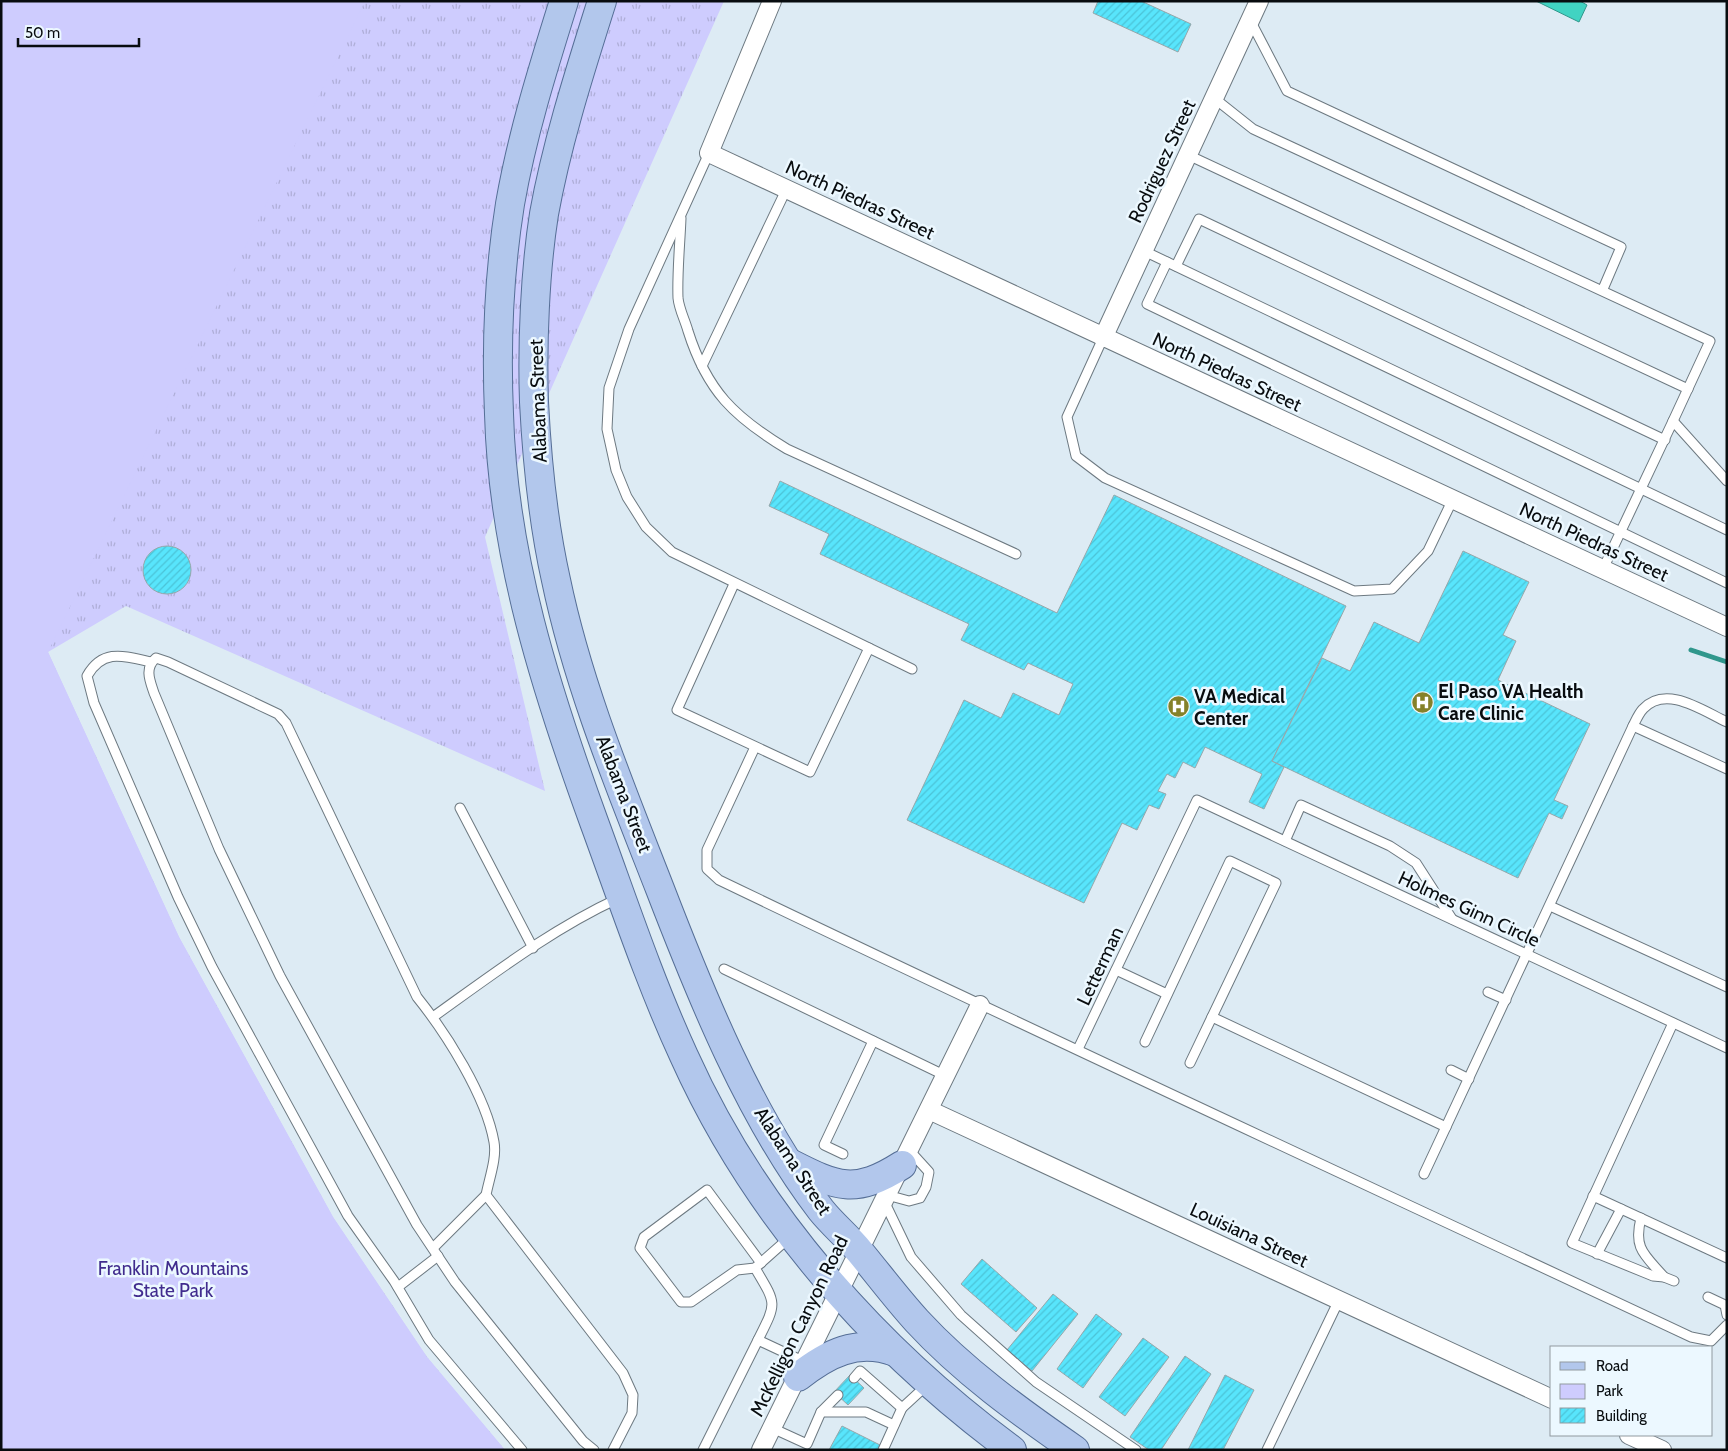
<svg xmlns="http://www.w3.org/2000/svg" width="1728" height="1451" font-family="Cabin,sans-serif">
  <style>
    .grass { fill: url(#grass-tufts) }
    .park { fill: #ceccfe }
    .water { fill: #41d3c2; stroke: #30978c }
    .lines { fill: none; stroke-linecap: round; stroke-linejoin: round }
    .stream { stroke: #30978c; stroke-width: 5 }
    .building { fill: url(#building-hatch); stroke: #96a7aa }
    .service-casing { stroke: #6d7981; stroke-width: 11 }
    .minor-casing { stroke: #6d7981; stroke-width: 20 }
    .primary-casing { stroke: #556e96; stroke-width: 30 }
    .service { stroke: #fff; stroke-width: 9 }
    .minor { stroke: #fff; stroke-width: 18 }
    .primary { stroke: #b2c7ec; stroke-width: 28 }
    .labels { text-anchor: middle; dominant-baseline: central; stroke-width: 5; stroke-linejoin: round; paint-order: stroke }
    .street-label { font-size: 19px; fill: #080c0f; stroke: #ecf8ff }
    .poi-label { font-size: 19px; font-weight: bold; fill: #080c0f; stroke: #ecf8ff; text-anchor: start }
    .park-label { font-size: 19px; fill: #412c8e; stroke: #ecf8ff }
  </style>
  <defs>
    <pattern id="grass-tufts" width="24" height="20" patternUnits="userSpaceOnUse" patternTransform="scale(1.25)"><rect width="24" height="20" fill="#ceccfe"/><path d="M3 7l-1-3M5 7V3M7 7l1-3M15 17l-1-3M17 17v-4M19 17l1-3" fill="none" stroke="#afaed8"/></pattern>
    <pattern id="building-hatch" width="6" height="6" patternUnits="userSpaceOnUse" patternTransform="scale(1.25)"><rect width="6" height="6" fill="#58e5fc"/><path d="M-1 1l2-2M0 6l6-6M5 7l2-2" fill="none" stroke="#4bc3d7"/></pattern>
  </defs>
  <rect width="100%" height="100%" fill="#ddebf4"/>
  <path class="grass" d="M1 1H724L485 537 545 791 126 606 48 652 179 937 333 1217 427 1357 505 1450H1Z"/>
  <path class="park" d="M1 1H365L48 652 179 937 333 1217 427 1357 505 1450H1Z"/>
  <path class="water" d="M1536 1H1580L1587 5 1579 22Z"/>
  <g class="lines">
    <path class="stream" d="M1691 650 1727 662"/>
  </g>
  <g class="building">
    <path d="M1098 1H1141L1191 24 1178 52 1093 13Z"/>
    <path d="M780 481 1057 613 1114 495 1346 606 1272 761 1284 767 1264 809 1249 802 1262 774 1205 747 1195 768 1183 762 1175 778 1167 774 1158 791 1166 794 1159 809 1149 805 1137 830 1122 823 1084 903 907 820 964 700 1001 718 1013 693 1059 715 1073 684 1028 663 1024 670 961 640 969 624 820 554 829 534 769 506Z"/>
    <circle cx="167" cy="570" r="24"/>
    <path d="M1463 551 1529 582 1503 635 1516 641 1498 680 1590 724 1554 800 1568 806 1562 819 1549 813 1518 878 1272 761 1322 658 1350 671 1374 622 1419 643Z"/>
    <path d="M982 1259 1037 1308 1016 1332 961 1284Z"/>
    <path d="M1053 1294 1078 1314 1032 1371 1007 1350Z"/>
    <path d="M1096 1314 1122 1334 1083 1388 1057 1369Z"/>
    <path d="M1143 1338 1169 1357 1125 1416 1099 1397Z"/>
    <path d="M1185 1356 1211 1374 1161 1450H1149L1130 1437Z"/>
    <path d="M850 1375 864 1388 848 1405 834 1392Z"/>
    <path d="M1225 1375 1254 1390 1223 1450H1188Z"/>
    <path d="M842 1426 880 1445 878 1450H829Z"/>
  </g>
  <g class="lines">
    <defs>
      <g id="service">
        <path d="M1250 20 1287 91 1621 247 1603 289"/>
        <path d="M1214 98 1253 129 1710 341 1673 421"/>
        <path d="M709 153 629 329 609 388 607 429 616 470 627 497 646 527 672 552 912 669"/>
        <path d="M1188 155 1688 389"/>
        <path d="M681 218C680 244 677 272 678 298 679 309 685 320 688 331 707 391 734 417 787 449L1016 554"/>
        <path d="M1144 251 1727 530"/>
        <path d="M1167 262 1147 304 1727 583"/>
        <path d="M1176 266 1199 219 1665 440"/>
        <path d="M1103 338 1067 417 1076 456 1105 478 1354 591 1392 589 1428 551 1453 499"/>
        <path d="M702 366 786 190"/>
        <path d="M1603 569 1673 421 1727 481"/>
        <path d="M734 584 677 710 810 772 869 648"/>
        <path d="M151 662C124 656 103 648 87 676L94 703 178 897 212 967 348 1216 394 1281 429 1340 522 1450"/>
        <path d="M1633 726 1727 769"/>
        <path d="M755 747 707 850V869L719 880C1041 1035 1367 1185 1691 1337L1711 1341 1727 1325"/>
        <path d="M460 808 533 948"/>
        <path d="M1285 841 1301 805 1390 846 1416 863 1452 919"/>
        <path d="M1550 906 1727 987"/>
        <path d="M724 969 946 1076"/>
        <path d="M1116 970 1167 994"/>
        <path d="M1488 992 1506 1000"/>
        <path d="M433 1017C493 974 552 929 619 898"/>
        <path d="M1212 1017 1446 1127"/>
        <path d="M1673 1023 1572 1243 1653 1276 1664 1277 1674 1281"/>
        <path d="M1145 1042 1230 861 1276 883 1190 1063"/>
        <path d="M1078 1049 1197 800 1727 1048"/>
        <path d="M1451 1070 1469 1079"/>
        <path d="M843 1154 824 1145 873 1041"/>
        <path d="M1424 1174 1633 726C1636 720 1639 713 1643 709 1666 684 1703 711 1727 722"/>
        <path d="M887 1195 909 1201 920 1198 926 1187 929 1172 909 1150"/>
        <path d="M1593 1196 1727 1258"/>
        <path d="M884 1201 911 1257 961 1315 1036 1382 1136 1450"/>
        <path d="M1641 1218C1633 1249 1645 1255 1664 1277"/>
        <path d="M433 1248 486 1195"/>
        <path d="M1597 1254 1621 1209"/>
        <path d="M755 1268 737 1270 691 1302H681L640 1248 644 1237 707 1190 761 1263"/>
        <path d="M398 1287 438 1256"/>
        <path d="M1708 1297 1725 1305 1727 1315"/>
        <path d="M758 1340C777 1302 777 1305 755 1268L790 1237"/>
        <path d="M854 1378 860 1371 902 1408"/>
        <path d="M821 1412H866L894 1425"/>
        <path d="M772 1428 807 1444 821 1412 838 1395"/>
        <path d="M594 1450 583 1441 455 1282 417 1225 280 976 219 849 154 693C150 681 144 668 156 658L168 662 278 714 286 723 417 997C446 1033 486 1096 494 1142 497 1158 489 1179 486 1195L623 1373 633 1395 632 1413 613 1450"/>
        <path d="M703 1450 758 1340 805 1362"/>
        <path d="M883 1450 902 1408 927 1385"/>
        <path d="M1267 1450 1339 1300"/>
      </g>
      <g id="minor">
        <path d="M772 1 709 153 1727 627"/>
        <path d="M1103 338 1259 1"/>
        <path d="M929 1110 1552 1399"/>
        <path d="M1629 1435 1662 1450"/>
        <path d="M761 1450 980 1005"/>
      </g>
      <g id="primary">
        <path d="M564 1C543 68 522 135 510 204 499 273 496 345 499 414 503 556 546 690 594 822 623 901 649 980 684 1056 755 1214 874 1348 1012 1450"/>
        <path d="M602 1C580 71 557 142 544 214 535 271 532 344 534 402 537 461 543 522 556 580 578 686 621 789 660 889 702 998 750 1117 821 1210 833 1225 848 1237 860 1252 879 1275 897 1299 917 1321 963 1371 1020 1412 1075 1450"/>
        <path d="M790 1163C837 1187 855 1195 902 1165"/>
        <path d="M798 1377C827 1354 857 1338 895 1352"/>
      </g>
    </defs>
    <use href="#service" class="service-casing"/>
    <use href="#minor" class="minor-casing"/>
    <use href="#primary" class="primary-casing"/>
    <use href="#service" class="service"/>
    <use href="#minor" class="minor"/>
    <use href="#primary" class="primary"/>
  </g>
  <defs>
    <symbol id="hospital-disc" viewBox="-11 -11 22 22"><circle r="9.5" fill="#858129" stroke="#ecf8ff"/><path d="M-5-5h3v3.5h4V-5h3V5h-3V1.5h-4V5h-3Z" fill="#fff"/></symbol>
  </defs>
  <g fill-rule="evenodd">
    <use href="#hospital-disc" x="1410" y="690" width="25" height="25"/>
    <use href="#hospital-disc" x="1166" y="694" width="25" height="25"/>
  </g>
  <g class="labels">
    <g class="street-label">
      <text transform="translate(1162 161) rotate(-65)">Rodriguez Street</text>
      <text transform="translate(860 200) rotate(25)">North Piedras Street</text>
      <text transform="translate(1227 372) rotate(25)">North Piedras Street</text>
      <text transform="translate(538 401) rotate(-92)">Alabama Street</text>
      <text transform="translate(1594 542) rotate(25)">North Piedras Street</text>
      <text transform="translate(624 794) rotate(69)">Alabama Street</text>
      <text transform="translate(1469 909) rotate(25)">Holmes Ginn Circle</text>
      <text transform="translate(1100 966) rotate(-65)">Letterman</text>
      <text transform="translate(793 1161) rotate(57)">Alabama Street</text>
      <text transform="translate(1249 1235) rotate(25)">Louisiana Street</text>
      <text transform="translate(799 1326) rotate(-64)">McKelligon Canyon Road</text>
    </g>
    <g class="poi-label">
      <text x="1438" y="691">El Paso VA Health<tspan x="1438" dy="22">Care Clinic</tspan></text>
      <text x="1194" y="696">VA Medical<tspan x="1194" dy="22">Center</tspan></text>
    </g>
    <g class="park-label">
      <text x="173" y="1268">Franklin Mountains<tspan x="173" dy="22">State Park</tspan></text>
    </g>
  </g>
  <rect width="1728" height="1451" fill="none" stroke="#080c0f" stroke-width="5"/>
  <rect x="1550" y="1346" width="162" height="90" fill="#ecf8ff" stroke="#919a9f"/>
  <rect x="1560" y="1362" width="25" height="8" fill="#b2c7ec" stroke="#919a9f"/>
  <text x="1596" y="1371" font-size="15" fill="#080c0f">Road</text>
  <rect x="1560" y="1384" width="25" height="15" fill="#ceccfe" stroke="#919a9f"/>
  <text x="1596" y="1396" font-size="15" fill="#080c0f">Park</text>
  <rect x="1560" y="1408" width="25" height="15" fill="url(#building-hatch)" stroke="#919a9f"/>
  <text x="1596" y="1421" font-size="15" fill="#080c0f">Building</text>
  <path d="M18 38v8h121v-8" fill="none" stroke="#080c0f" stroke-width="2.5"/>
  <text x="25" y="38" font-size="15" fill="#080c0f" stroke="#ecf8ff" stroke-width="4" paint-order="stroke">50 m</text>
</svg>
